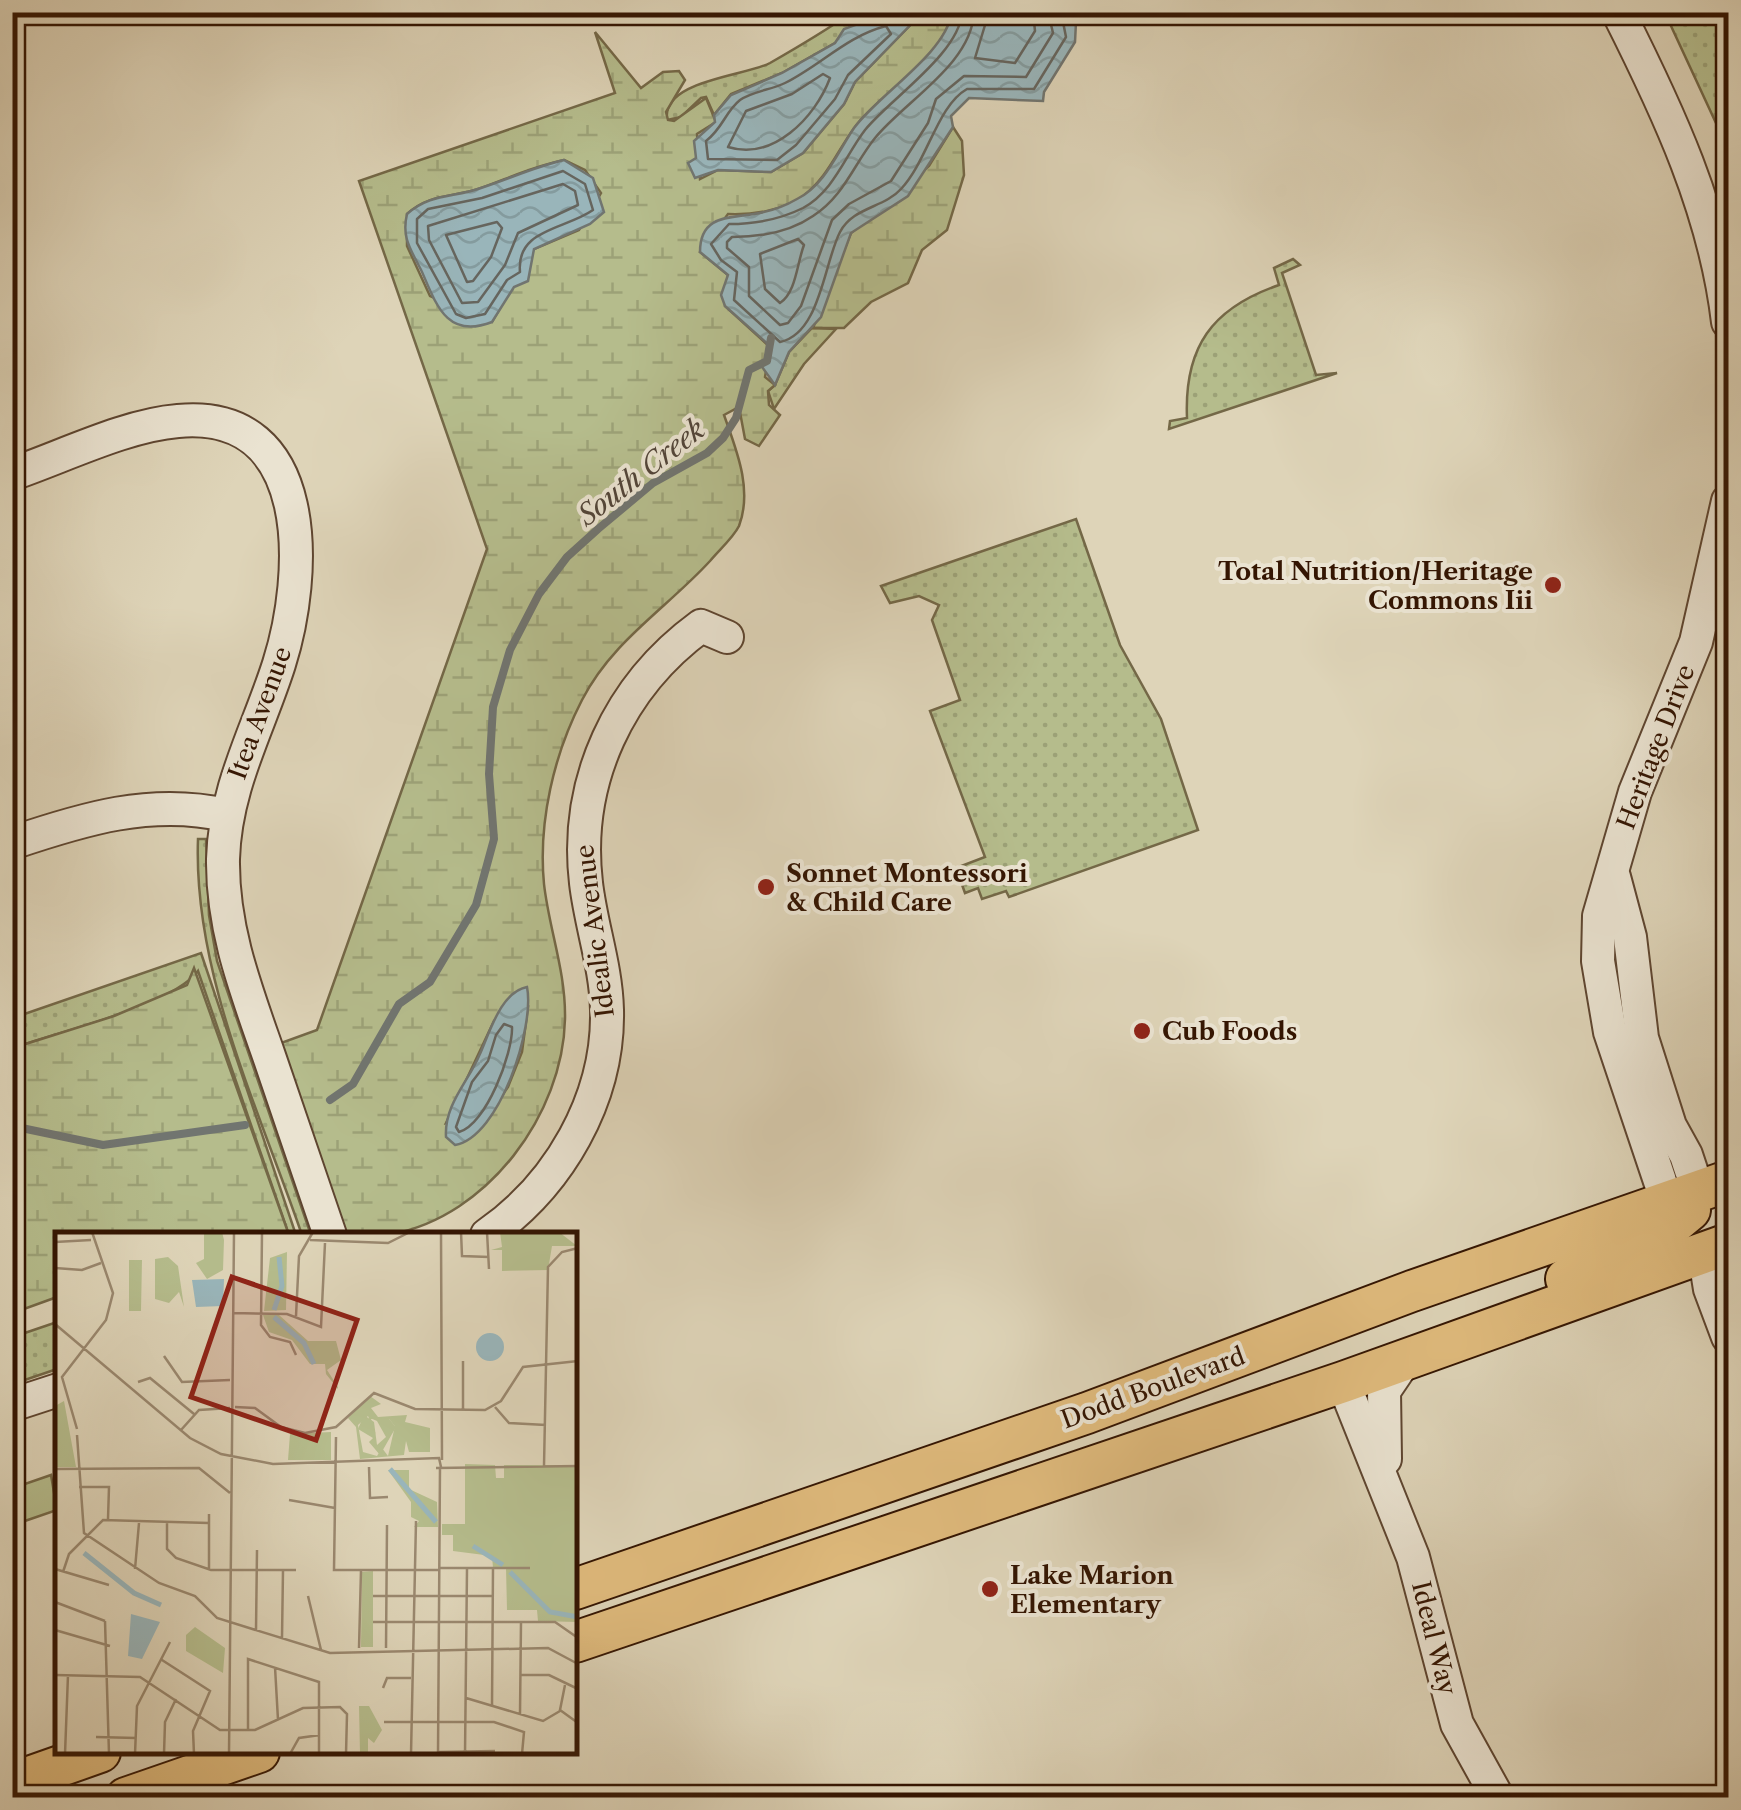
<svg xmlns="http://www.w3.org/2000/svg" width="1741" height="1810" font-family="'Libre Caslon Text',serif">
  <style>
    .grass { fill: url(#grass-dots); stroke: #746847; stroke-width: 2.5 }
    .wetland { fill: url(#wetland-marsh); stroke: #746847; stroke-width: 2.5; fill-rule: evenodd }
    .green { fill: #b5bc8c; stroke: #746847; stroke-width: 2.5 }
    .water { fill: url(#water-waves); stroke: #717570; stroke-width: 2.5 }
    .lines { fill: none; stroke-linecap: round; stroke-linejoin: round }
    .shore { stroke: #66655e; stroke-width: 2.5 }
    .stream { stroke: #717570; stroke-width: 8 }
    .minor-casing { stroke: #5e4530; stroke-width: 36 }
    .major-casing { stroke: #341502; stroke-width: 44 }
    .minor { stroke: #eae3d1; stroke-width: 32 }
    .major { stroke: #dfba7c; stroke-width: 40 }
    .poi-dot { fill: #8f2418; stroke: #eae3d1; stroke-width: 4 }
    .labels { text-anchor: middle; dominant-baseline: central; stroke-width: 8; stroke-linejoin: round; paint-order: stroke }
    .poi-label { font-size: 25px; font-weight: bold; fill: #341502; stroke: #eae3d1; text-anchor: start }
    .street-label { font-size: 25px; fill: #341502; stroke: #eae3d1 }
    .water-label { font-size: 28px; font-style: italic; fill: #524539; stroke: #eae3d1 }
    .inset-river { fill: none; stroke: #99b5ba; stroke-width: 5 }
    .inset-road { fill: none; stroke: #9a886f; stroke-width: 2.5 }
    .view { fill: #8f2418; fill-opacity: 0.15; stroke: #8f2418; stroke-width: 5 }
    .inset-edge { fill: none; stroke: #341502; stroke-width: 5 }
  </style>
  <defs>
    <pattern id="grass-dots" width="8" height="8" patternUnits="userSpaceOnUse" patternTransform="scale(2.5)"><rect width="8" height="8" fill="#b5bc8c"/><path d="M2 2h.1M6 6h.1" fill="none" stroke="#9ca177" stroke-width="1.8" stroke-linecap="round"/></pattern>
    <pattern id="wetland-marsh" width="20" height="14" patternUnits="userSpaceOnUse" patternTransform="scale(2.5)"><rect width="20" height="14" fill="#b5bc8c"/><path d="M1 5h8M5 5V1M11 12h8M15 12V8" fill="none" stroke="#9ca177"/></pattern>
    <pattern id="water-waves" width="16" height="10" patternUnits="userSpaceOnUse" patternTransform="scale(2.5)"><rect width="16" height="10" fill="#99b5ba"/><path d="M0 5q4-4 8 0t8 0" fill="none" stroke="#849b9e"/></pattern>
  </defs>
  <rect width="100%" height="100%" fill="#ded4b8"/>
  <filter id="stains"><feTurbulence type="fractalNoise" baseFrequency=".002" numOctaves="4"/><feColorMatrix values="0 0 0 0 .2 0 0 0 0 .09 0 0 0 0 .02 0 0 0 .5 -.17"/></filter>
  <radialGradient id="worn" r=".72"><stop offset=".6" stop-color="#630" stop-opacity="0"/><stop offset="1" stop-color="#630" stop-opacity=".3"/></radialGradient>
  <g class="grass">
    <path d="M851 13H888L782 73 731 94 714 115 706 97 701 98 681 117 667 120C661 80 746 76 770 63 798 47 825 31 851 13Z"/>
    <path d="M1665 13H1728V149Z"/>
    <path d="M1293 259 1300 265 1282 273 1316 375 1337 373 1169 429 1170 421 1187 418C1184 347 1212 308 1279 285L1274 268Z"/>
    <path d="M812 328 836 329 804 364 774 409 768 391 775 385 789 352Z"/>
    <path d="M1076 519 1120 645 1161 719 1198 830 1009 897 1006 891 982 899 978 888 965 893 956 868 985 857 930 711 960 700 932 620 939 605 919 596 890 603 881 586Z"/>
    <path d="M198 839H206L209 915 217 961 311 1235H302C259 1109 193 974 198 839Z"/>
    <path d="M201 953 296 1235H289L198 971C172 1006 58 1032 13 1048V1018Z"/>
    <path d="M57 1322V1369L13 1384V1337Z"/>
  </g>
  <g class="wetland">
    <path d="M922 13H952C944 57 885 90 858 123 838 148 829 177 802 197 781 211 752 215 728 214L700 252 728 275 725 306 770 347 765 377 775 385 768 391 769 405 780 415 759 446 745 439 739 407 724 415C736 449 753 489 739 526 733 538 719 550 710 561 667 608 612 641 582 700 554 754 538 822 544 884 549 929 566 972 565 1019 563 1114 488 1216 392 1234 377 1237 361 1235 346 1235L281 1043 317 1030 487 549 359 181 615 93 595 32 641 88 663 72 679 71 685 80 666 112 668 120 674 121 706 98 716 122 697 134 700 179 718 170 771 172 803 153 844 104 855 82ZM564 160 585 170 601 193 579 230 534 249 492 322 430 296 407 246V214C430 193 453 198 481 188 509 178 534 166 564 160ZM528 1007 522 1052 508 1087 492 1110 446 1123 494 1021 500 1014Z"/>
    <path d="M953 127 962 141 964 175 947 230 922 250 908 283 871 302 844 328H813L851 233 929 166Z"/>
    <path d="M194 968 289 1235H58L57 1297 13 1313V1048L114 1016 187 985Z"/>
  </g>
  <path class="green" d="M51 1475 57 1510 19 1523 13 1488Z"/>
  <g class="water">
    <path d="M888 13H922L855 82 844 104 803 153 771 172 718 170 695 178 688 163 696 158 694 141 715 122 714 115 731 95 782 73 835 43 844 29Z"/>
    <path d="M952 13H1067L1076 22 1075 42 1044 92 1043 101 969 98 951 116 953 127 908 196 851 233 821 317 789 352 775 385 760 364 767 361 770 346 725 306 721 295 728 275 700 252C700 215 729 218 754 214 768 212 785 206 797 199 825 185 837 153 854 128 880 93 944 55 952 13Z"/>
    <path d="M564 160 593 178 604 212 590 224 534 249 528 281 514 287 492 322C448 339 437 307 422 272 412 251 401 239 407 214 431 193 453 198 481 188 509 179 534 167 564 160Z"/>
    <path d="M527 987C535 1026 500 1137 455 1145L446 1137C444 1105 468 1082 479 1056 489 1035 500 992 527 987Z"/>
  </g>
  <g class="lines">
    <g class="shore">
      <path d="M962 12C960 53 890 99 865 130 845 156 834 191 803 208 779 220 755 224 729 224L711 244 721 260 737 272 734 300 780 342C820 334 824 263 840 232 853 207 884 208 901 189 928 160 937 106 967 89H1034L1066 37 1061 12"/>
      <path d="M974 12C972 64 905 101 875 138 854 164 844 196 813 216 790 232 759 237 732 237L727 242V248L749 267V296L780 325 788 323 801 306 832 220 849 204 891 181 928 123 936 99 964 76 1026 77 1053 33 1048 12"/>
      <path d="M989 12 975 58 1015 63 1035 31 1033 12"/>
      <path d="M886 26 891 34 848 75 835 99 796 145 777 160 708 159 706 141C723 128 725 112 740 100 753 91 771 90 785 83 821 65 847 36 886 26Z"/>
      <path d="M823 74 830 78C815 118 773 161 728 147L746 111 792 94Z"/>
      <path d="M563 171 585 184 593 210C564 230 516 229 520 272L507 280 485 314 466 318 456 314 417 243V219L428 209 482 198Z"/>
      <path d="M563 184 575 191 578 205 518 233 505 265 478 302 462 303 429 240 428 226Z"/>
      <path d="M497 222 502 228 491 257 473 281 467 282 446 235Z"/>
      <path d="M798 239 804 245C797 263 796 293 780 303L765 289 760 254Z"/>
      <path d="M504 1024 512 1027C513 1053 486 1125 459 1132L456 1127 472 1082 488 1061 496 1035Z"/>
    </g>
    <g class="stream">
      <path d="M330 1100 353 1084 399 1004 430 982 476 905 494 839 489 774 493 707 510 650 539 594 567 557 598 529 653 483 707 453 723 438 736 418 749 370 767 361 771 338"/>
      <path d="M12 1126 103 1145 245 1125"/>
    </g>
    <defs>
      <g id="minor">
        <path d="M1618 12C1668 111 1715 211 1728 322"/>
        <path d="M12 474C62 457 126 425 178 421 316 408 307 576 279 664 258 730 225 787 223 859 222 929 246 990 269 1056 289 1116 310 1175 330 1235"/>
        <path d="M12 843C83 819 151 798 226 815"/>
        <path d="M1614 877 1630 937 1642 1038 1670 1126 1686 1155 1698 1191"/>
        <path d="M1667 1202 1610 1032 1598 961 1599 916 1635 792 1696 642 1728 501"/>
        <path d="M487 1235C559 1185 609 1099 607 1010 606 966 591 926 586 883 574 781 619 686 701 626L727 637"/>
        <path d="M1704 1252 1710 1289 1728 1337"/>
        <path d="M1343 1382 1413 1557 1457 1724 1498 1798"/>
        <path d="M12 1405 58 1390"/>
        <path d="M1385 1459 1384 1391 1405 1360"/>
      </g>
      <g id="major">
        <path d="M1566 1279 1667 1229 1690 1210"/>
        <path d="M575 1589 1087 1413 1412 1291 1728 1181"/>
        <path d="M575 1642 1343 1382 1728 1244"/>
        <path d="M12 1783 100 1752"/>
        <path d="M126 1798 259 1752"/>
      </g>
    </defs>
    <use href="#minor" class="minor-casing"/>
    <use href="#major" class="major-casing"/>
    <use href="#minor" class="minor"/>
    <use href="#major" class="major"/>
  </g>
  <g class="poi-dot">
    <circle cx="1553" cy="585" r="10"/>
    <circle cx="766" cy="887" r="10"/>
    <circle cx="1142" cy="1031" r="10"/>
    <circle cx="990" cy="1589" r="10"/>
  </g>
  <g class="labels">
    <g class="poi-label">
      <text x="1533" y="571" text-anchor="end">Total Nutrition/Heritage<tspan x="1533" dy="29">Commons Iii</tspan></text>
      <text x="786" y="873">Sonnet Montessori<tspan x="786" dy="29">&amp; Child Care</tspan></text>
      <text x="1162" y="1031">Cub Foods</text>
      <text x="1010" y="1575">Lake Marion<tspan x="1010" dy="29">Elementary</tspan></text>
    </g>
    <g class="street-label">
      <text transform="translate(260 713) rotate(-70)">Itea Avenue</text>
      <text transform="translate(1656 747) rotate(-69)">Heritage Drive</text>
      <text transform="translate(595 931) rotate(-97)">Idealic Avenue</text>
      <text transform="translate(1153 1388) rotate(-20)">Dodd Boulevard</text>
      <text transform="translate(1434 1638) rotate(76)">Ideal Way</text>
    </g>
    <g class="water-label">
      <text transform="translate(641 472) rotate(-38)">South Creek</text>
    </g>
  </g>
  <g transform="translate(55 1232)">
    <rect width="522" height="522" fill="#ded4b8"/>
    <path d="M315 164 326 172 316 176 323 185 352 183 350 190 375 196V220H354L351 209 349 223 305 227 301 195 293 186ZM313 184 321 203 316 187H334L340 194 333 224 327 216 322 224 308 220 303 193ZM276 200V228H233L235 202Z" fill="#b5bc8c" fill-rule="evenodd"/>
    <path d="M304 474H314L327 498 319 511 313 506V522H305Z" fill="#b5bc8c"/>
    <path d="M232 20 231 78 209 79 215 26ZM208 83H224L253 109H281L286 128 272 138 283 155V157L271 142 270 132H255L237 108 214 100ZM309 183 319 190 322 213 331 205 322 189 315 186 334 187 341 195 325 223 314 210 318 206 303 197Z" fill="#b5bc8c"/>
    <path d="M476 312H516V337H476Z" fill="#b5bc8c"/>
    <path d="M149 0H167L169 8 168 38 152 47 141 31 149 27ZM445 0H504L522 14H497L493 38 447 39V18H436L447 15ZM113 25 123 34 129 75 124 60 114 71 100 67V27ZM74 28H87L86 79H74ZM9 169 21 235H0V174ZM410 232 440 233 441 246H449V233H522V390L483 389 482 378H452L451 336H438L437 324 398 319V303H387V292H410ZM476 312H515V337H476ZM333 238H354V257L382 270 383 295H359L364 289 356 285V270ZM318 339V415H306L307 340ZM140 395 170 416 168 441 131 419V403Z" fill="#b5bc8c" fill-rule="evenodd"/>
    <path d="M169 47 168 74 141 75 137 48ZM421 115a14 14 0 1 1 28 0a14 14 0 1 1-28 0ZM76 382 105 390 87 427 73 424Z" fill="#99b5ba"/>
    <path class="inset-river" d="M219 78 227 54 224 25M219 85 249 111 259 132M335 237 381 290M418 314 448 333M29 321 79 361 106 373M455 340 495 380 523 385"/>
    <path class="inset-road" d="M207 0 206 93 215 105 235 110 241 123M386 0 387 228M406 0 407 24 434 25M432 0 434 37M255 8 333 11 355 0M0 10 36 8M0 36 27 38 46 31M177 81 232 82 266 95 270 11M241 84 244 24 258 0M0 92 135 206 166 222 218 232 384 226 386 235M109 124 127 150 175 148M408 129V177M83 150 95 146 139 182M180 175 200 176 226 195 250 201 281 195 319 161 360 177 430 178 446 169 468 135 523 129M440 175 454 191 491 193M22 197 7 145 51 88 58 61 37 0M126 198 144 178 175 176M22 203 29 301 104 351 140 364 162 386 275 421 493 416 523 432M281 205 279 338H385M489 234 493 35 507 20 523 16M314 235 315 266 333 265M381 236 523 234M0 237 144 236 175 261M24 255H54L53 287M234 268 280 276M112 291V317L121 326 156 338H241M385 336H475M0 337 54 353M80 337 84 291M154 338V282M8 340 14 322 48 288 154 291M253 364 266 418M318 364H438M0 370 50 389M50 389 54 522M318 390H500L523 406M0 398 55 414M201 398 202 318M227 406 228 338M304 416 306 338M331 416 332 293M107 428 155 459 138 499 139 522M220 435 223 488M0 443 85 445 165 498H200L248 476 285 475 292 482 291 522M466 443H494L523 457M510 453 505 478 523 491M328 456 332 446H356M411 466 488 489 505 479M437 474 438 336M465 482 466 390M329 490H439L469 500 467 522M193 498V427L264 450V520M41 505 81 506M383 520 440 519M10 522 13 443M80 522 82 474 115 410M109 522 110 490 121 467M174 522 179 0M235 522 244 506 265 503M356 522 361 289M383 522 385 235M410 522 412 337"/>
    <path class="view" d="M177 45 302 88 261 208 136 165Z"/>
    <rect width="522" height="522" class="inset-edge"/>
  </g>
  <rect width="1741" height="1810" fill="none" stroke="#ded4b8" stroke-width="50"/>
  <rect x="15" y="15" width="1711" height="1780" fill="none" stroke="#341502" stroke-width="5"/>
  <rect x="25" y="25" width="1691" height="1760" fill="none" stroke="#341502" stroke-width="2.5"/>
  <rect width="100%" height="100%" filter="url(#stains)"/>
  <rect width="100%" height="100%" fill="url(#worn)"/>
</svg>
